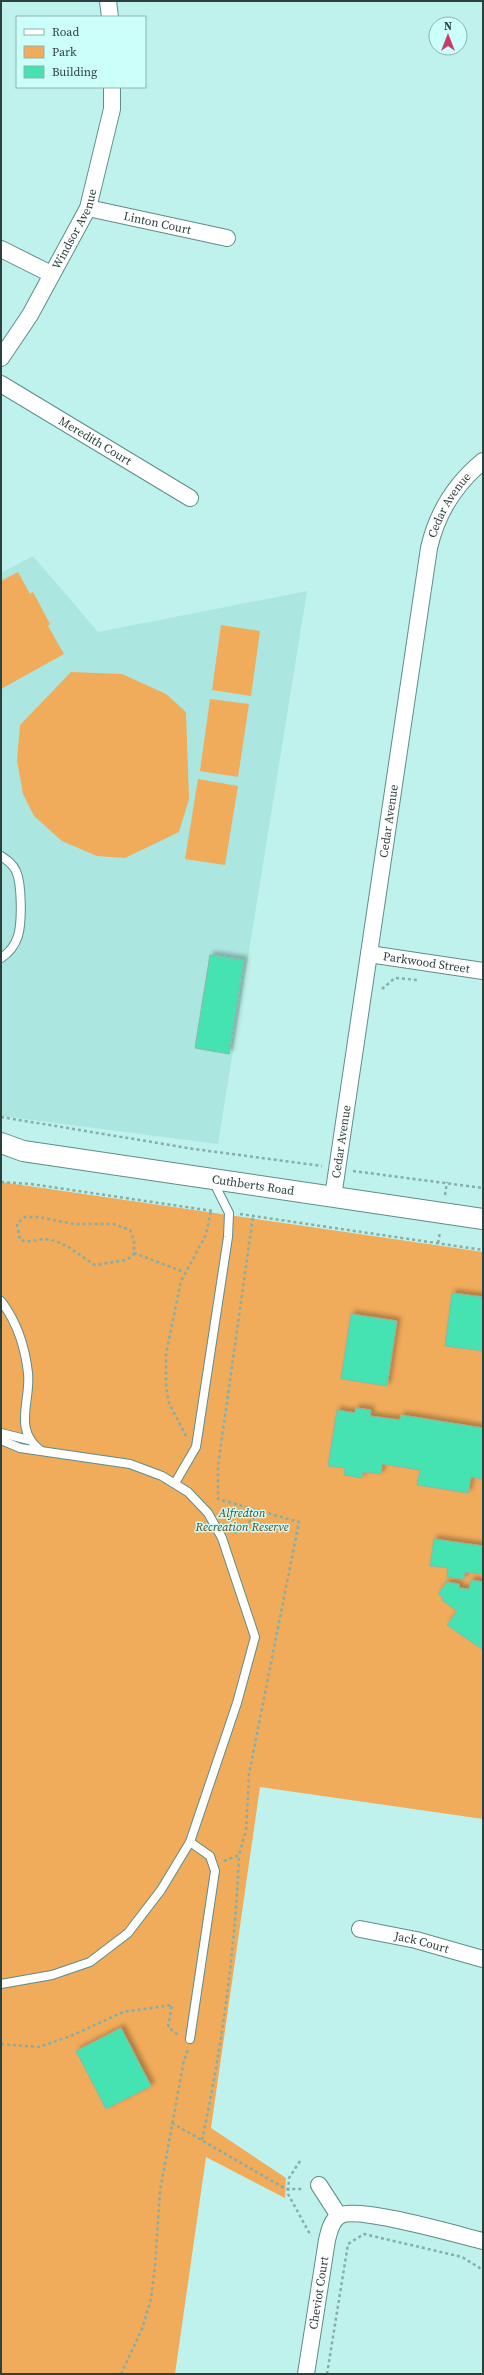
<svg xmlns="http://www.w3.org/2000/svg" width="484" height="2375" font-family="'Source Serif 4',serif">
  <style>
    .built { fill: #abe7e0 }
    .green { fill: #f0ab5b }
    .building { fill: #45e3b1; stroke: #8cb7a5; filter: url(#shadow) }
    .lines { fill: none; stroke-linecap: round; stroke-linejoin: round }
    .service-casing { stroke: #5e8d88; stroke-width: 10 }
    .minor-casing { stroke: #5e8d88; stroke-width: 18 }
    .tertiary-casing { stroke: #5e8d88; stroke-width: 22 }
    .path { stroke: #86aea9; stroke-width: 2.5; stroke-dasharray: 3 3; stroke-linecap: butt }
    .service { stroke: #fff; stroke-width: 8 }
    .minor { stroke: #fff; stroke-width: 16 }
    .tertiary { stroke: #fff; stroke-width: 20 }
    .labels { text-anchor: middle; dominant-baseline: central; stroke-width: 3; stroke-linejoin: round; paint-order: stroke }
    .street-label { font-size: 12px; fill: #2c403e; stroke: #ccfff9 }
    .park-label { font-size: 12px; font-style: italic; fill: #624119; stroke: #ccfff9 }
  </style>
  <defs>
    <filter id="shadow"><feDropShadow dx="3.5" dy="-3.5" stdDeviation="2" flood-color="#0004"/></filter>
  </defs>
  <rect width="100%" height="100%" fill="#bff2ec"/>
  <path class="built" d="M33 556 98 632 307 591 218 1144 1 1116V573Z"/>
  <g class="green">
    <path d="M18 572 30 594 33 592 50 624 48 626 64 654 1 689V581Z"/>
    <path d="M221 625 260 631 251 696 212 690Z"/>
    <path d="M71 672 122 674 166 694 186 712 189 799 179 832 125 858 97 856 62 841 34 816 23 794 17 760 20 725Z"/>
    <path d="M210 699 249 704 238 777 200 771Z"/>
    <path d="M198 779 238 786 225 865 185 859Z"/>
    <path d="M1 1182 483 1252V1819L260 1787 211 2128 286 2178 285 2198 206 2157 175 2374H1Z"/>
  </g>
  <g class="building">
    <path d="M210 955 244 960 229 1054 195 1048Z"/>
    <path d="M452 1293 483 1297V1351L445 1346Z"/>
    <path d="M351 1314 397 1321 387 1386 341 1379Z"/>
    <path d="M356 1408 371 1410 370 1416 400 1420 401 1415 483 1428V1479L471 1477 468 1493 417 1485 420 1470 382 1464 381 1474 363 1472 362 1478 344 1475 345 1468 328 1466 337 1410 355 1413Z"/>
    <path d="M434 1539 483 1546 482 1574 465 1572 464 1579 447 1577 448 1568 430 1566Z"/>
    <path d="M471 1580 483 1582V1650L447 1625 457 1611 442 1600 443 1597 438 1594 447 1582 459 1584V1588L469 1589Z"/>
    <path d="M121 2028 151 2086 106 2109 76 2051Z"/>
  </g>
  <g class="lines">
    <defs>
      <g id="service">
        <path d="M1 856C7 860 13 864 16 871 22 884 22 922 18 936 15 945 9 953 1 958"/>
        <path d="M1 1301C17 1322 25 1346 28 1373 31 1401 13 1429 40 1450"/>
        <path d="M1 1433 29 1440"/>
        <path d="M1 1440 20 1448 130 1464 162 1476 188 1492 208 1513 222 1538 255 1637 237 1703 190 1842 161 1890 128 1933 90 1962 52 1975 1 1984"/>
        <path d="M175 1483 196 1447 228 1237 229 1213 213 1181"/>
        <path d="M190 1842 210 1856 215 1871 190 2039"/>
      </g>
      <g id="minor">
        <path d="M108 1 110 17"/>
        <path id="s1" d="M88 208 227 238"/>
        <path d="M1 249 51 274"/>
        <path id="s2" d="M1 358 30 315 88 208 112 109V87"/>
        <path id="s3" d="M1 384 190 498"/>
        <path id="s4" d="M369 954 483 971"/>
        <path id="s5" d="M333 1197 429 548C437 513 455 484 483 461"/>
        <path id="s6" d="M360 1929 416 1940 483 1959"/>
        <path d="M319 2185 339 2216"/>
        <path id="s7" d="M306 2374 327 2240C329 2232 331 2221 339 2216 356 2205 458 2235 483 2241"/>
      </g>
      <g id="tertiary">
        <path id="s8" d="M1 1143 23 1151 483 1219"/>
      </g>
    </defs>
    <use href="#service" class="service-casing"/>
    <use href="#minor" class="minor-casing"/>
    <use href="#tertiary" class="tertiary-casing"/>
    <g class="path">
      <path d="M382 989 395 978 418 980"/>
      <path d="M1 1117 194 1149 322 1166"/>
      <path d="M353 1171 483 1188"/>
      <path d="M1 1182 31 1184 213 1211"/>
      <path d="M445 1195 447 1182"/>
      <path d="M240 1214 483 1250"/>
      <path d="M438 1243 440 1232"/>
      <path d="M134 1253 133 1256 125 1260 95 1265C79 1256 69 1244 51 1240 40 1237 31 1244 20 1240L17 1224 25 1217H38L74 1224H114L130 1230 134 1240V1253L184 1272"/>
      <path d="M186 1436 169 1403 166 1387V1354L181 1281 206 1235 211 1210"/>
      <path d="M234 1533 262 1512"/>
      <path d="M224 1861 239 1855 246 1831 249 1774 299 1522 218 1499V1466L253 1216"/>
      <path d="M1 2044 39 2047 71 2036 123 2012 172 2005 168 2027 178 2035"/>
      <path d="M172 2123 286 2189H304"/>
      <path d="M202 2140C222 2047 235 1951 239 1855"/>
      <path d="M300 2161 289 2178 288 2194 311 2236"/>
      <path d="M121 2374 142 2329 151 2299 155 2266 160 2191 184 2060 188 2050"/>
      <path d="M327 2374 348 2244 364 2234 462 2257 483 2270"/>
    </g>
    <use href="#service" class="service"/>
    <use href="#minor" class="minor"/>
    <use href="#tertiary" class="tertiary"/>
  </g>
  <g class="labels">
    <g class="street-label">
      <text stroke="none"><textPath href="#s1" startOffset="71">Linton Court</textPath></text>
      <text stroke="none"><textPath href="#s2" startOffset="149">Windsor Avenue</textPath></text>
      <text stroke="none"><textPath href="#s3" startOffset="110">Meredith Court</textPath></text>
      <text stroke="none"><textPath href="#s5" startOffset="704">Cedar Avenue</textPath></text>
      <text stroke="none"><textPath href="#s5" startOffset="380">Cedar Avenue</textPath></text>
      <text stroke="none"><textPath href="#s4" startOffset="58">Parkwood Street</textPath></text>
      <text stroke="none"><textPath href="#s5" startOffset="56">Cedar Avenue</textPath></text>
      <text stroke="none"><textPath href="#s8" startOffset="256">Cuthberts Road</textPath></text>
      <text stroke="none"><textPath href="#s6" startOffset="63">Jack Court</textPath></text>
      <text stroke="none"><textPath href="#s7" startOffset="82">Cheviot Court</textPath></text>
    </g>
    <g class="park-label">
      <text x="242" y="1513">Alfredton<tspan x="242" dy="14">Recreation Reserve</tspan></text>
    </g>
  </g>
  <rect width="484" height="2375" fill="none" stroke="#2c403e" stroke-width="4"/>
  <rect x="16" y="16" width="130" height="72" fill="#ccfff9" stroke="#8cb3ae"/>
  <rect x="24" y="29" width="20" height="6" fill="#ffffff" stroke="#8cb3ae"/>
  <text x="52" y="36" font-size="12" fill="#2c403e">Road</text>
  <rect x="24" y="46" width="20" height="12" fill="#f0ab5b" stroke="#8cb3ae"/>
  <text x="52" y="56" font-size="12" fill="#2c403e">Park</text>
  <rect x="24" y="66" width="20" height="12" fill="#45e3b1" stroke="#8cb3ae"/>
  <text x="52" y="76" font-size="12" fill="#2c403e">Building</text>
  <g transform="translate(448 36)"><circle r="19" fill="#ccfff9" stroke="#8cb3ae"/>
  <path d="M0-3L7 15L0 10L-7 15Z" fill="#ca3c65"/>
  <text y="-6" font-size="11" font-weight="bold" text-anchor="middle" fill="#2c403e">N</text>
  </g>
</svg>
